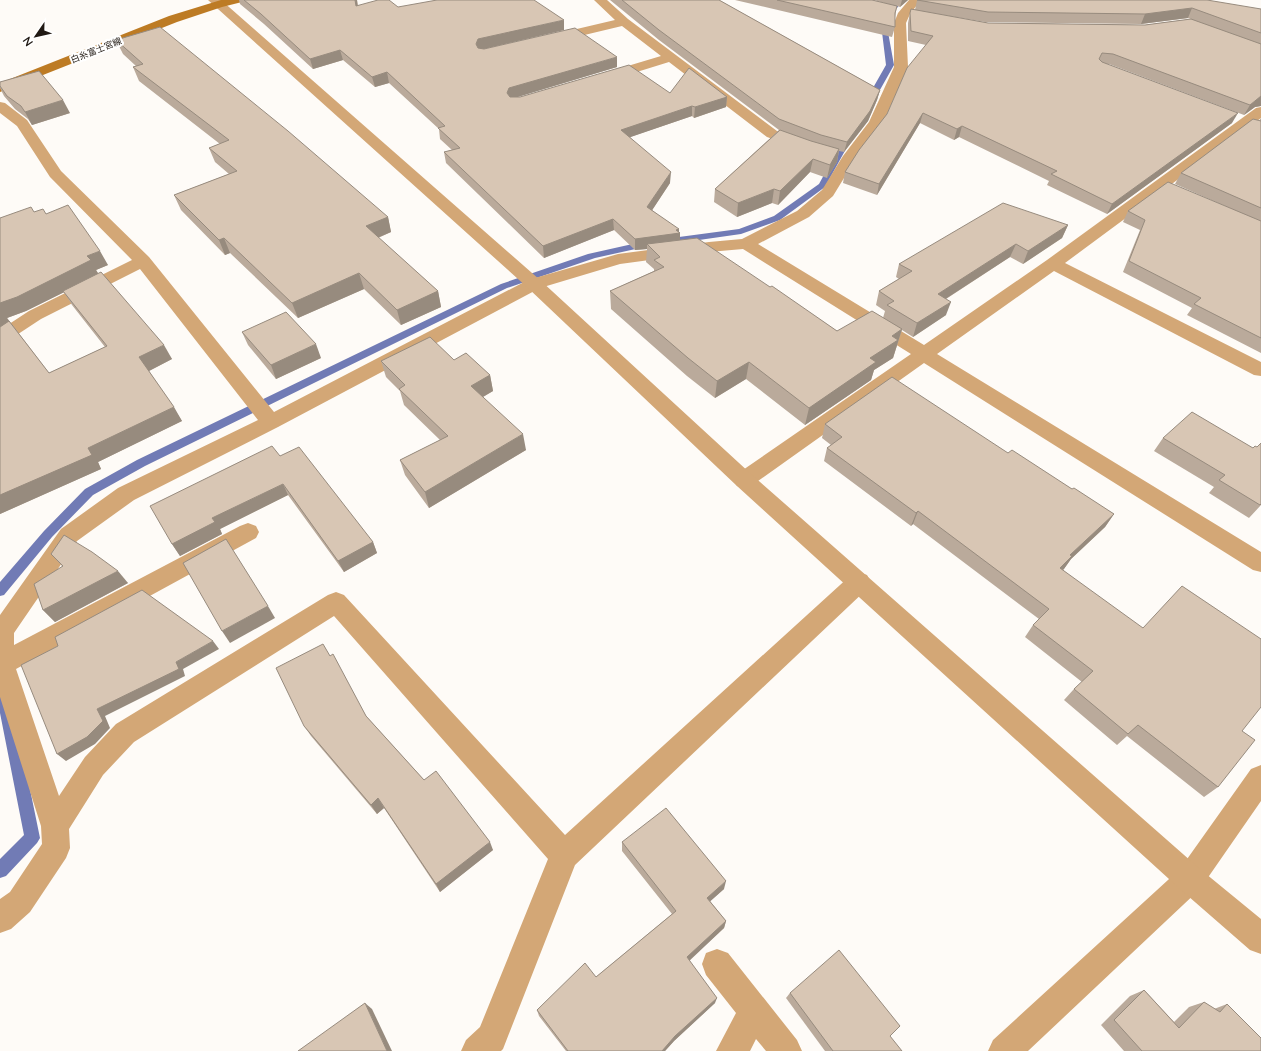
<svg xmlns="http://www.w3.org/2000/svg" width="1261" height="1051" font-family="Lato,'Noto Sans JP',sans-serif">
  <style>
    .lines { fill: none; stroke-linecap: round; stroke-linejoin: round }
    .stream { fill: #717bb5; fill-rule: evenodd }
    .minor { fill: #d3a776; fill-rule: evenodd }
    .tertiary { fill: #d3a776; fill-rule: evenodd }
    .secondary { fill: #bd7b24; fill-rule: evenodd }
    .wall { fill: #baaa9b; fill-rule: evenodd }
    .shaded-wall { fill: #978b7e }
    .building { fill: #d8c6b4; stroke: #978b7e }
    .labels { text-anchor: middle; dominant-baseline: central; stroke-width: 4; stroke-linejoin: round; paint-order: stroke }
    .far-street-label { font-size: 9px; fill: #201913; stroke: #fff }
  </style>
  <rect width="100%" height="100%" fill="#fefbf7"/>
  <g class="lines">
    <g class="stream">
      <path d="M897 0H903L894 12 888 32 894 65 872 104H866L865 102 886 65 882 32 888 12Z"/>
      <path d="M845 136H848L852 138 825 187 780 220 741 234 664 245 660 242 664 239 739 229 774 216 819 184Z"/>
      <path d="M646 241 650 244 649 246 595 258 507 288 145 466 93 495 52 537 4 595 0 596V582L44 531 85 489 137 460 501 284 588 254Z"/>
      <path d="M0 689 5 691 15 716 40 838 37 843 6 876 0 878V859L24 835 0 713Z"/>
    </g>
    <g class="minor">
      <path d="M594 0H607L628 19 777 131 806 142 808 145 806 148 801 149 767 137 669 62 611 80H601L599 77 601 74 661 56 622 26 551 43 547 42 545 39 547 36 615 20Z"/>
      <path d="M909 0H921L910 14 906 23 908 67 883 123 855 160 833 196 809 217 758 244 924 345 1047 260 1256 108 1261 107V118L1065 263 1261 362V376L1254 375 1054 271 937 354 1261 552V572L1253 570 924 363 751 486 744 488 737 486 733 480 737 474 911 354 743 249 709 252 620 264 540 288 278 427 134 500 77 541 14 633V645L240 526 248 523 256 526 259 532 256 538 16 669 59 796 85 757 116 724 328 595 336 592 344 595 565 835 851 575 859 572 867 575 871 582 867 589 575 865 503 1049 501 1051H461L466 1040 480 1027 548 859 334 616 134 742 103 775 69 829 70 848 66 858 30 912 11 929 0 933V899L10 892 42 844 41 826 0 697V615L61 529 118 488 258 420 140 269 41 319 6 342 0 344V330L29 311 132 260 50 177 17 126 0 113V102L5 103 27 120 61 171 149 257 274 412 528 280 618 254 709 242 742 239 797 211 822 190 843 156 869 122 894 67V23L898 13Z"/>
      <path d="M1261 765V801L1200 889 1028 1051H988L993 1040 1180 869 1251 769Z"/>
      <path d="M717 949 728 953 797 1040 802 1051H766L756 1039 750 1051H716L736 1013 706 975 702 964 706 953Z"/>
    </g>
    <path class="tertiary" d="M208 0H221L540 280 751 474 1200 869 1261 919V954L1250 950 1180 889 737 486 528 288Z"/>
    <path class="secondary" d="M221 0H244L242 2 222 7 177 22 0 92V83L169 16Z"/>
  </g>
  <g class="wall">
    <path d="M239 0H357L358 5 398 7 564 30 483 49 617 67 517 97 670 93 727 97 726 107 694 118 692 116 630 137 670 183 652 210 679 232 680 240 770 287 837 331 883 318 885 311 876 305 879 291 899 279 896 277 899 264 1068 225 1062 238 1023 264 1010 257 946 299V315L913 337 902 330 893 358 874 370 871 380 805 425 746 379 715 398 687 376 611 309 610 291 654 271V269L646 262 647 249 635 250 614 230 544 258 446 163 444 152 452 150 440 139 439 129 389 83 375 87 343 60 313 69 264 24 240 4Z"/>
    <path d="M610 0H719L880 90 877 100 868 121 844 152 839 151 837 162 827 178 810 172 778 205 772 203 737 217 714 202 715 189 779 130 659 40Z"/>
    <path d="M735 0H872L894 6 874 0H908L900 7 897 6 895 17V27L892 37Z"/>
    <path d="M917 0 1261 9V106L1255 107 1244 115 1109 64H1105L1232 123 1107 214 1047 185 1049 181 959 137 954 140 920 123 877 195 843 183 845 172 887 114 926 45 908 41V23L910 13 915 10ZM937 14 985 22 1141 24 1188 18 1191 19 1145 25 988 23Z"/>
    <path d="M116 40 388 217 391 232 378 238 438 291 441 307 401 325 364 289 298 318 230 253 225 255 181 210 174 195 229 174 215 162 209 148 220 144 139 81 133 67 136 66 123 54Z"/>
    <path d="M0 82 70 113 32 125 28 119 15 109 4 96 0 88Z"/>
    <path d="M1261 118V353L1187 315 1192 308 1123 272 1140 230 1123 222 1128 211 1234 210 1175 184 1181 173 1259 121Z"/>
    <path d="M34 212 46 214 108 265 96 270 98 273 172 359 149 371 182 421 98 462 101 469 0 514V218ZM64 292 72 305 105 347 49 373 7 318 26 311Z"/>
    <path d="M242 332 321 358 276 379 248 345Z"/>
    <path d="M454 360 490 375 493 391 483 397 526 450 429 508 405 475 400 460 440 440 404 405 400 391 386 377 381 361Z"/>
    <path d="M825 424 1008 453 1072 489 1114 514 1105 527 1071 559 1063 570 1242 731 1218 787 1204 797 1127 736 1117 745 1064 700 1074 689 1082 682 1025 637 1033 625 1039 619 913 524 911 526 824 461 827 448 831 445 822 438Z"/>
    <path d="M1163 438 1253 448 1257 447 1261 505 1249 518 1209 493 1214 487 1154 451Z"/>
    <path d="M280 456 373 542 377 553 344 572 288 495 220 529 222 534 180 556 172 544Z"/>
    <path d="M51 554 128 583 55 622 43 610 62 566Z"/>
    <path d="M330 656 366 716 424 780 493 850 440 892 384 808 377 814 311 736 304 726Z"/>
    <path d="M622 842 724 889 710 901 726 921 724 928 689 960 715 1003 674 1041 665 1051H566L539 1016 537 1010 596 977 672 914 622 851Z"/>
    <path d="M1144 990 1174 1022 1189 1007 1204 1002 1214 1009 1227 1004 1261 1051H1124L1101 1025 1130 996Z"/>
    <path d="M790 993 902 1051H825L786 998Z"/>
  </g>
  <g class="shaded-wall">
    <path d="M355 0H357L358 16 356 6Z"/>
    <path d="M902 0H908L900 7Z"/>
    <path d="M1192 8 1188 18 1141 24 1145 14Z"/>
    <path d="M564 20V30L480 50 478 54 476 44 478 39Z"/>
    <path d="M340 50 343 60 313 69 310 59Z"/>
    <path d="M617 57V67L511 99 507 93 509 88Z"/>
    <path d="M387 72 389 83 375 87 372 77Z"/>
    <path d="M880 90 877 100 868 121 844 152 847 142Z"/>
    <path d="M1261 96V106L1255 107 1244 115 1250 105Z"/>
    <path d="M727 97 726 107 694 118 695 107Z"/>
    <path d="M63 100 70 113 32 125 25 112Z"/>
    <path d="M692 106V116L622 140 621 130Z"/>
    <path d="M923 113 920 123 877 195 879 184Z"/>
    <path d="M1238 113 1232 123 1107 214 1112 204Z"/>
    <path d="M962 126 959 137 954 140 957 129Z"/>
    <path d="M839 149 837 162 827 178 830 165Z"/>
    <path d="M813 159 810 172 778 205 780 191Z"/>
    <path d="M671 172 670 183 647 218V207Z"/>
    <path d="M774 189 772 203 737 217 738 203Z"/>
    <path d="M388 217 391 232 370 241 366 226Z"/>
    <path d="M613 219 614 230 544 258 543 246Z"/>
    <path d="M1068 225 1062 238 1023 264 1028 251Z"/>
    <path d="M679 229V233H680V244H647V249L635 250V239Z"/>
    <path d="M224 238 230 253 225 255 219 240Z"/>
    <path d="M1016 244 1010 257 933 307 938 294Z"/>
    <path d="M100 251 108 265 96 270 99 275 26 311 7 318 10 322 0 329V303L87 256Z"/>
    <path d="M359 273 364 289 298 318 292 303Z"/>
    <path d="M438 291 441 307 401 325 397 310Z"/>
    <path d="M951 302 946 315 913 337 917 323Z"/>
    <path d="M902 329 893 358 874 370 871 380 805 425 809 408 870 358 892 336Z"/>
    <path d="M316 344 321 358 276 379 271 365Z"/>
    <path d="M164 345 172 359 147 372 139 357Z"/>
    <path d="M749 362 746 379 715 398 717 381Z"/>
    <path d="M490 375 493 391 474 402 471 386Z"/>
    <path d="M174 407 182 421 98 462 101 469 0 514V495L88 448Z"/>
    <path d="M523 434 526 450 429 508 425 492Z"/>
    <path d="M283 484 288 495 220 529 222 534 180 556 172 544 212 518Z"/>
    <path d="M918 511 913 524 911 526 916 513Z"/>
    <path d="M1114 514 1105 527 1071 559 1064 569 1052 580 1060 568 1070 555Z"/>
    <path d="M373 542 377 553 344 572 338 561Z"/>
    <path d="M118 571 128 583 55 622 43 610Z"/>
    <path d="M268 606 275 618 230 643 222 631Z"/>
    <path d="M213 641 219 649 183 669 185 676 105 716 110 728 95 744 66 761 57 754 97 709 176 662Z"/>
    <path d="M378 798 384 808 377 814 371 805Z"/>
    <path d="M490 842 493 850 440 892 436 884Z"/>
    <path d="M726 881 724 889 705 906 707 898Z"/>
    <path d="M726 921 724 928 686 964 687 957Z"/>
    <path d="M717 998 715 1003 674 1041 665 1051H662L675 1036Z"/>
    <path d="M365 1003 372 1009 392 1051H387Z"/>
  </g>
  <g class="building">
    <path d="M244 0H355L356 6 378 0H389L398 7 437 0H534L564 20 478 39 476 44 478 48 484 49 575 28 617 57 509 88 507 93 510 97H520L629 65 670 93 689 68 727 97 695 107 692 106 621 130 671 172 647 207 679 229 676 230 680 233 635 239 613 219 543 246 444 152 460 148 438 128 445 126 387 72 372 77 340 50 310 59 261 14Z"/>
    <path d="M622 0H719L880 90 870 111 847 142 821 135 779 119 659 30Z"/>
    <path d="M777 0H872L897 6 895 13V27Z"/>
    <path d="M917 0H1207L1261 9V33L1192 8 1145 14 988 12Z"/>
    <path d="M911 9 988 23 1145 25 1191 19 1261 44V96L1250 105 1113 54 1102 53 1099 59 1102 62 1238 113 1112 204 1051 174 1057 171 962 126 957 129 923 113 879 184 845 172 859 150 887 114 907 68 933 36 911 31 910 13Z"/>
    <path d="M160 27 288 131 388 217 366 226 438 291 397 310 359 273 292 303 224 238 219 240 174 195 237 171 209 148 229 140 133 67 143 64 116 40Z"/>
    <path d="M39 71 63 100 25 112 21 106 7 96 0 86V82Z"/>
    <path d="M1253 119 1261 121V208L1181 173Z"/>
    <path d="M780 130 811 141 839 149 830 165 813 159 780 191 774 189 738 203 715 189Z"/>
    <path d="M1168 182 1261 221V338L1194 304 1201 298 1129 261 1145 220 1128 211Z"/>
    <path d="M1003 203 1068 225 1028 251 1016 244 938 294 951 302 917 323 887 305 894 301 879 291 912 271 899 264Z"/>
    <path d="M68 205 100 251 87 256 91 260 17 297 0 303V218L31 207 34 212 43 209 46 214Z"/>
    <path d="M697 238 770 287 772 286 837 331 872 311 902 329 892 336 898 340 870 358 876 362 809 408 749 362 717 381 688 358 610 291 664 267 654 260 660 257 647 244Z"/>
    <path d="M101 272 164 345 139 357 174 407 88 448 92 455 0 495V327L9 321 49 373 107 346 63 291Z"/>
    <path d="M286 312 316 344 271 365 242 332Z"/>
    <path d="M430 337 454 360 466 353 490 375 471 386 523 434 425 492 400 460 448 436 399 389 405 385 381 361Z"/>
    <path d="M892 377 1008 453 1012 450 1072 489 1074 488 1114 514 1070 555 1072 556 1060 568 1143 628 1182 586 1261 639V707L1242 731 1255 740 1218 787 1138 725 1128 734 1074 689 1093 671 1033 625 1049 609 918 511 916 513 827 448 842 437 825 424Z"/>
    <path d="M1192 412 1253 448 1255 446 1257 447 1261 443V504L1260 505 1219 480 1225 475 1163 438Z"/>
    <path d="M272 446 280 456 299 447 373 542 338 561 283 484 212 518 215 522 172 544 150 506Z"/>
    <path d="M64 535 92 552 118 571 43 610 34 584 63 566 51 554Z"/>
    <path d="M226 539 268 606 222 631 183 563Z"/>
    <path d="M142 590 213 641 176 662 179 669 97 709 103 721 87 737 57 754 21 665 58 646 55 637Z"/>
    <path d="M323 644 330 656 333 654 366 716 424 780 436 771 490 842 436 884 378 798 371 805 304 726 276 668Z"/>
    <path d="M666 808 726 881 707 898 726 921 687 957 717 998 675 1036 662 1051H568L537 1010 585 963 596 977 676 911 622 842Z"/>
    <path d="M839 950 900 1026 890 1036 902 1051H833L790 993Z"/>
    <path d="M1144 990 1179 1028 1204 1002 1220 1012 1227 1004 1261 1038V1051H1142L1114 1020Z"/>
    <path d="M365 1003 387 1051H298Z"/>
  </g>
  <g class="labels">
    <g class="far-street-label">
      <text transform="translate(96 50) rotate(-22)">白糸富士宮線</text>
    </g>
  </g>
  <g transform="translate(36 36) rotate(236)" stroke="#ffffff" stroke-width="3" paint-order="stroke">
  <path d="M0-3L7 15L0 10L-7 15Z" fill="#201913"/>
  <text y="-6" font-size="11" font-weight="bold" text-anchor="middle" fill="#201913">N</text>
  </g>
</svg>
